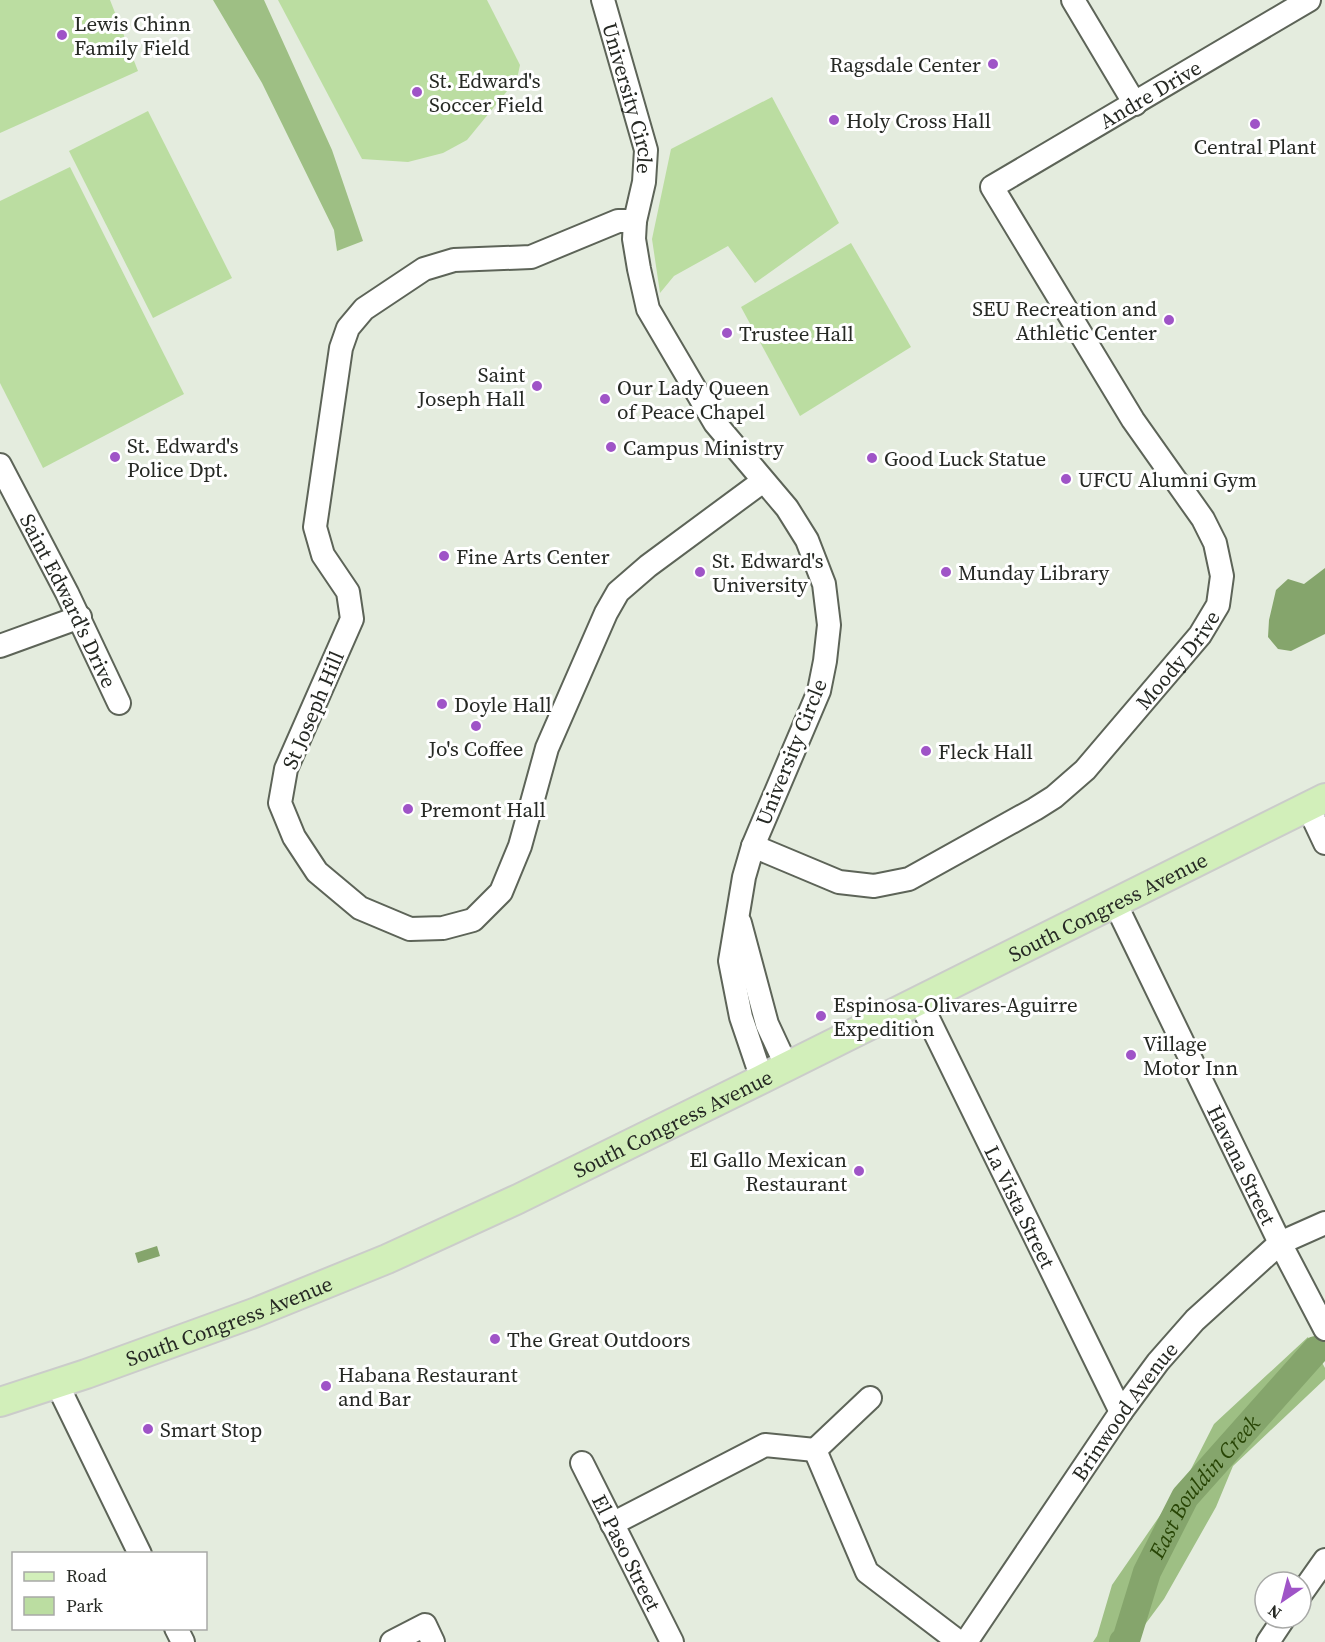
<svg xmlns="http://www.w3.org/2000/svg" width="1325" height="1642" font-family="'Source Serif 4',serif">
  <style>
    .green { fill: #bbdda1 }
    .forest { fill: #9ebf84 }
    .water { fill: #85a56c }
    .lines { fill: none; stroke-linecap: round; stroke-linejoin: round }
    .river { stroke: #85a56c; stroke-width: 28 }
    .minor-casing { stroke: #5d6458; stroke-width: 26 }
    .major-casing { stroke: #cbccca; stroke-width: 32 }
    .minor { stroke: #fff; stroke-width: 22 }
    .major { stroke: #d2efba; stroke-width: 28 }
    .poi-dot { fill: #9f54c7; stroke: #fff; stroke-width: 2 }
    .labels { text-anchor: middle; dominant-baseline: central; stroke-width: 6; stroke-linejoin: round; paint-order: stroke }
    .poi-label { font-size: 21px; fill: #262924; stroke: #fff; text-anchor: start }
    .street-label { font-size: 21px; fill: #262924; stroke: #fff }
    .water-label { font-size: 22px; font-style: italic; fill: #284505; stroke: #fff }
  </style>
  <rect width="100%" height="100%" fill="#e4ecde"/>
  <g class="green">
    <path d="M0 0H110L138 71 0 133Z"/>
    <path d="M278 0H487L520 65 517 79 467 140 443 153 408 162 362 159Z"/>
    <path d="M772 97 839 223 755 283 728 246 674 276 660 293 652 239 671 149Z"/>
    <path d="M148 111 232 278 153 318 69 151Z"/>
    <path d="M70 167 184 394 43 468 0 383V201Z"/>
    <path d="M851 243 911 347 800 416 741 307Z"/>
  </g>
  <g class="forest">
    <path d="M213 0H264L332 150 363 241 337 251 334 230 262 83Z"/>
    <path d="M1308 1337 1325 1368V1379L1233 1466 1216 1507 1164 1599 1132 1642H1093L1097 1636 1112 1585 1188 1475 1214 1424Z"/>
  </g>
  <g class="water">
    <path d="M1325 568V634L1291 651 1278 649 1268 637 1269 620 1276 590 1288 579 1304 584Z"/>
    <path d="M157 1246 160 1256 138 1263 135 1253Z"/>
  </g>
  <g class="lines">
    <path class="river" id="s1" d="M1123 1642 1126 1640 1147 1572 1185 1497 1316 1350"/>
    <defs>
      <g id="minor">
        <path id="s2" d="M603 0 646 150 644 182 635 221 634 239 639 269 648 309 715 423 787 508 807 540 824 584 829 625 825 661 819 691 753 846 744 877 730 961 741 1017 762 1079"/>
        <path d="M1073 0 1135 104"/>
        <path d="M635 221H618L531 257 454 260 424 269 364 309 348 328 341 348 315 527 323 555 348 592 352 619 286 769 280 803 294 837 317 872 360 908 410 929 443 928 473 920 501 892 520 846 547 748 606 613 618 592 648 566 763 481"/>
        <path id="s3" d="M0 465 67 593 119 703"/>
        <path d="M0 646 80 617"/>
        <path d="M1308 807 1325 843"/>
        <path id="s4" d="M753 846 839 882 874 886 909 879 1035 809 1054 797 1085 770 1200 635 1218 605 1222 576 1215 543 1203 519 1133 420 992 187 1309 0"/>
        <path id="s5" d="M1115 903 1280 1243 1325 1329"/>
        <path d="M740 923 767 1024 787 1067"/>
        <path id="s6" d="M919 1000 1121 1412"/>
        <path d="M57 1384 140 1554"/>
        <path d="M815 1450 867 1572 959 1642"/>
        <path d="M815 1450 870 1398"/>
        <path id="s7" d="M582 1463 672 1642"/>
        <path d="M612 1524 765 1445 815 1450"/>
        <path d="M1301 1594 1325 1560"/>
        <path d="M176 1628 183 1642"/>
        <path d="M392 1642 425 1625 433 1642"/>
        <path id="s8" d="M966 1642 1121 1412 1158 1362 1195 1320 1280 1243 1325 1223"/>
        <path d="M1268 1642 1284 1618"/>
      </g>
      <g id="major">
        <path id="s9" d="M0 1402 86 1374 254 1313 387 1259 518 1199 762 1079 1325 798"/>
      </g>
    </defs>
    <use href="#minor" class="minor-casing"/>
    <use href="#major" class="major-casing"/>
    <use href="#minor" class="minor"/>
    <use href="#major" class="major"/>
  </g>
  <g class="poi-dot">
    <circle cx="62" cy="35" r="6"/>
    <circle cx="993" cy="64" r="6"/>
    <circle cx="417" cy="92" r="6"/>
    <circle cx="834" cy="120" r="6"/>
    <circle cx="1255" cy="124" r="6"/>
    <circle cx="1169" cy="320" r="6"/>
    <circle cx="727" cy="333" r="6"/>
    <circle cx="537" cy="386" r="6"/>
    <circle cx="605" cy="399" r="6"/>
    <circle cx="611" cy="447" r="6"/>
    <circle cx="115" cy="457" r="6"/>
    <circle cx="872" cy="458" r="6"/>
    <circle cx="1066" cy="479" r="6"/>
    <circle cx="444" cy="556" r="6"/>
    <circle cx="700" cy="572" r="6"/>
    <circle cx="946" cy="572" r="6"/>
    <circle cx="442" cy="704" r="6"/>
    <circle cx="476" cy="726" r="6"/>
    <circle cx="926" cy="751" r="6"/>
    <circle cx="408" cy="809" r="6"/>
    <circle cx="821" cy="1016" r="6"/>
    <circle cx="1131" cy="1055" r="6"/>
    <circle cx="859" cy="1171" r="6"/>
    <circle cx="495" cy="1339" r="6"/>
    <circle cx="326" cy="1386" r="6"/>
    <circle cx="148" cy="1429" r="6"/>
  </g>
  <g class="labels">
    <g class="poi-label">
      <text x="74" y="23">Lewis Chinn<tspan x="74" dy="24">Family Field</tspan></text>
      <text x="981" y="64" text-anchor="end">Ragsdale Center</text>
      <text x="429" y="80">St. Edward's<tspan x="429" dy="24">Soccer Field</tspan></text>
      <text x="846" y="120">Holy Cross Hall</text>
      <text x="1255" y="146" text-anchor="middle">Central Plant</text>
      <text x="1157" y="308" text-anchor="end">SEU Recreation and<tspan x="1157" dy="24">Athletic Center</tspan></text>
      <text x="739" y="333">Trustee Hall</text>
      <text x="525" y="374" text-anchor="end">Saint<tspan x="525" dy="24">Joseph Hall</tspan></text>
      <text x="617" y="387">Our Lady Queen<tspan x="617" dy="24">of Peace Chapel</tspan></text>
      <text x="127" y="445">St. Edward's<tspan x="127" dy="24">Police Dpt.</tspan></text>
      <text x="623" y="447">Campus Ministry</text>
      <text x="884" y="458">Good Luck Statue</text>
      <text x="1078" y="479">UFCU Alumni Gym</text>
      <text x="456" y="556">Fine Arts Center</text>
      <text x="712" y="560">St. Edward's<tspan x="712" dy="24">University</tspan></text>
      <text x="958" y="572">Munday Library</text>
      <text x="454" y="704">Doyle Hall</text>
      <text x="476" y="748" text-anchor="middle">Jo's Coffee</text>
      <text x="938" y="751">Fleck Hall</text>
      <text x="420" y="809">Premont Hall</text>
      <text x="833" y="1004">Espinosa-Olivares-Aguirre<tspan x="833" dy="24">Expedition</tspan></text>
      <text x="1143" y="1043">Village<tspan x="1143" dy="24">Motor Inn</tspan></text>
      <text x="847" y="1159" text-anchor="end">El Gallo Mexican<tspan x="847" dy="24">Restaurant</tspan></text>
      <text x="507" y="1339">The Great Outdoors</text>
      <text x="338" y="1374">Habana Restaurant<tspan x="338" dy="24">and Bar</tspan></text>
      <text x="160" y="1429">Smart Stop</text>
    </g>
    <g class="street-label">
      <text stroke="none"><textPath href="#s4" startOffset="1251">Andre Drive</textPath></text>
      <text stroke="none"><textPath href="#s2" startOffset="102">University Circle</textPath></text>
      <text stroke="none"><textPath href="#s3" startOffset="152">Saint Edward's Drive</textPath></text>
      <text stroke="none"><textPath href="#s4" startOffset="516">Moody Drive</textPath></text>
      <text transform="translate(313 710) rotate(-67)">St Joseph Hill</text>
      <text transform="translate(791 752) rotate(-68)">University Circle</text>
      <text stroke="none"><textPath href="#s9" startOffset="1215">South Congress Avenue</textPath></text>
      <text stroke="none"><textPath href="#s9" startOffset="729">South Congress Avenue</textPath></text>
      <text stroke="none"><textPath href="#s5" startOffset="291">Havana Street</textPath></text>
      <text stroke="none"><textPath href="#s6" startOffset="230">La Vista Street</textPath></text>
      <text stroke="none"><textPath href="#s9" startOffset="243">South Congress Avenue</textPath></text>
      <text stroke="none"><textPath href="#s8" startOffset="280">Brinwood Avenue</textPath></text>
      <text stroke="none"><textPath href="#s7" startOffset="100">El Paso Street</textPath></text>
    </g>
    <g class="water-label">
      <text stroke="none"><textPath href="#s1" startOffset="178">East Bouldin Creek</textPath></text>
    </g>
  </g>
  <rect x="12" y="1552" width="195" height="78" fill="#ffffff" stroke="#a8a9a7" stroke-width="1.5"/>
  <rect x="24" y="1572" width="30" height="9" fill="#d2efba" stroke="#a8a9a7" stroke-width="1.5"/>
  <text x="66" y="1582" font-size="18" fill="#262924">Road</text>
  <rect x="24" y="1597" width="30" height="18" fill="#bbdda1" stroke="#a8a9a7" stroke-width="1.5"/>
  <text x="66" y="1612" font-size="18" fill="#262924">Park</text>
  <g transform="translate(1283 1600) rotate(215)"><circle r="28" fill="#ffffff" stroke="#a8a9a7" stroke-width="1.5"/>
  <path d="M0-4.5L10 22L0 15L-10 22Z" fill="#9f54c7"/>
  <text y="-9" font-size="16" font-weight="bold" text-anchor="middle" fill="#262924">N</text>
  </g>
</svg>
